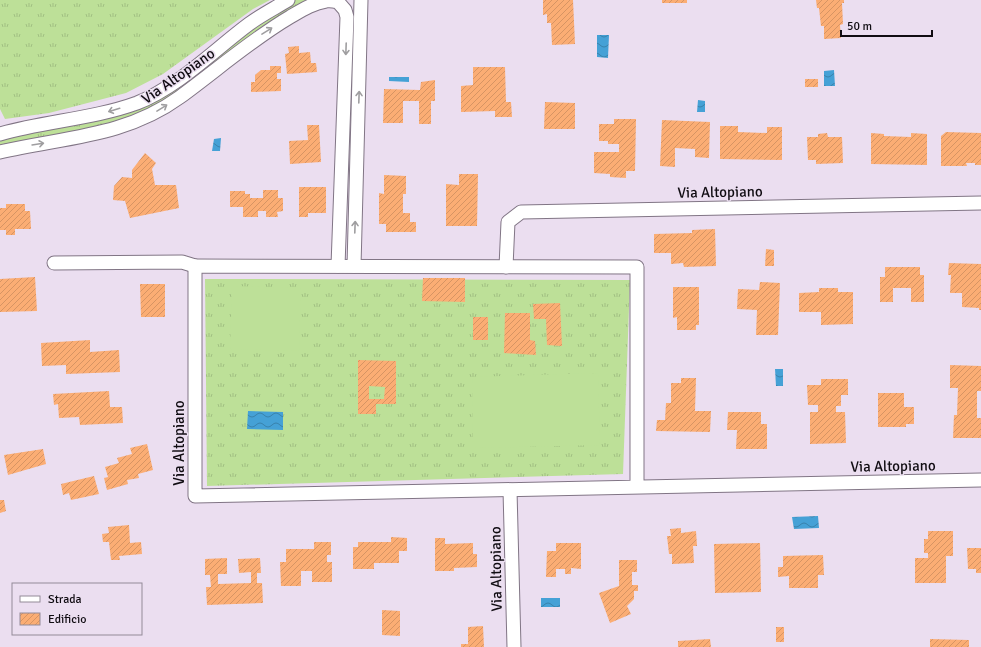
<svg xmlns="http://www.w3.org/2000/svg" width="981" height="647" font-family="Signika,sans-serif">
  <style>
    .grass { fill: url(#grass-tufts) }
    .garden { fill: #bde098 }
    .water { fill: url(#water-waves) }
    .building { fill: url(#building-hatch); fill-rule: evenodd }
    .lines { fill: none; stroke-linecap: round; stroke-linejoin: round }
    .minor-casing { stroke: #817585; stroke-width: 15 }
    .minor { stroke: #fff; stroke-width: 13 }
    .oneway { stroke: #9f9ea0 }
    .labels { text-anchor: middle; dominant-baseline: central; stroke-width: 3; stroke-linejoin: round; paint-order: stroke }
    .street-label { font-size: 15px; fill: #100c12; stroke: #ebdef0 }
  </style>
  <defs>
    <pattern id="grass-tufts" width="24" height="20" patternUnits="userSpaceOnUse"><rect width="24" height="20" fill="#bde098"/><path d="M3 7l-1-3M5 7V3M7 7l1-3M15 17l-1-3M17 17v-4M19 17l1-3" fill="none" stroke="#a1bf82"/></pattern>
    <pattern id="water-waves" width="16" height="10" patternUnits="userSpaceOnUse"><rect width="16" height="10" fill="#45a1d6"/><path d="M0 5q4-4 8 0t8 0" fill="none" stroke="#3882ac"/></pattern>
    <pattern id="building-hatch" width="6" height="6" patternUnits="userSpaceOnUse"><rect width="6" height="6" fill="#fbad74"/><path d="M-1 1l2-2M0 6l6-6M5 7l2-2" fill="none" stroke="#d69463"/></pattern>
  </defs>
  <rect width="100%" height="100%" fill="#ebdef0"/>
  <g class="grass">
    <path d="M0 0H270L253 9 163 74 126 93 49 113 5 119 0 109Z"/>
    <path d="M292 0H314L169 99 137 117 107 126 0 147V138L121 112Z"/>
    <path d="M205 279 630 280 623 474 207 486Z"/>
  </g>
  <g class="garden">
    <path d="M232 286 301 288 299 351 230 349Z"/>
    <path d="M598 373 600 445 473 448 472 377Z"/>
  </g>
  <g class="water">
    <path d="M597 35H609L608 58 597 57Z"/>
    <path d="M834 70 835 86H824V71Z"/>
    <path d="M389 77H409V82L389 81Z"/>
    <path d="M698 100 705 101V112H697Z"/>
    <path d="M221 138 220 151H212L214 139Z"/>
    <path d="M775 369H783V386H776Z"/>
    <path d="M248 411 283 412V430L247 429Z"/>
    <path d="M818 516 819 528 794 529 792 517Z"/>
    <rect x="541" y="598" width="19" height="9"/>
  </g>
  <g class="building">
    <path d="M543 0H573L575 44 552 45 551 23H547V14L543 15Z"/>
    <rect x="662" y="0" width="25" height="3"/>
    <path d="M816 0H844V3H842L843 24 840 25 841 38 824 39V26H821L819 8H817Z"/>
    <path d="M299 46V53L310 52 311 63H316L317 72 287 74 285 54 289 53 288 47Z"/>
    <path d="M270 66H281V73H277V79H281V91L251 92V82H255V75L261 70H270Z"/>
    <path d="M473 67H505L506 102H511L512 117H495V111L461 112V86L473 85Z"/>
    <rect x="805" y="79" width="13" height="8"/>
    <path d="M435 80V101H431V124H419V101H403V123H383L384 89 420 90 421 82Z"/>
    <path d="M545 102 575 103V129H544Z"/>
    <path d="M614 119H636L635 171H626V178L610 177V174L594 173V152H619V144H608V141H599V124H614Z"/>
    <path d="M662 120 710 122 709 158 695 157V149L675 148V167L660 166Z"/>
    <path d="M307 125H319L321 162 290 164 289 141 308 140Z"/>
    <path d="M720 126H738V132L767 133V127H782V160L720 159Z"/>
    <path d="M946 132 981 133V165H975V163H966L967 166H941V136Z"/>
    <path d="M827 133 828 137H842L843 163 816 164V160H808L807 137H818V134Z"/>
    <path d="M871 133 884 134V136L911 137V133L927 134V165L871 164Z"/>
    <path d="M145 153 156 163 152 169 155 185H176L179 208 130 218 125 201 113 200 114 186 122 177 132 178V170Z"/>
    <path d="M459 174H478L477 226H446V184L459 185Z"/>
    <path d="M384 175 406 176V194H403V213H410V222H416V232H386V224H379V193L384 194Z"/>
    <path d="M299 187H326V213H308V217H299Z"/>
    <path d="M263 190H278V198H283V211L277 212 278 217H266V211H258V217H243V207H230V191H245V194H250V198H263Z"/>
    <path d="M6 204H25V211H30L31 229H15V235H6V230H0V208H6Z"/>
    <path d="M715 229 716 266 684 267 683 263 671 264V253H654V234L692 233V230Z"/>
    <path d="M766 249 774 250V266H765Z"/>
    <path d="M949 263 981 264V310H979V308L962 307V293H950L951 275H948Z"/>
    <path d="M885 267H920V275H924V302H911V288H893V302H880V277H885Z"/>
    <path d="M35 277 37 311 0 312V279Z"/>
    <path d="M423 278H465V302L422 301Z"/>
    <path d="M760 282 780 283 778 335H756L757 310 737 309 738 289 759 290Z"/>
    <path d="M140 284H165V317H141Z"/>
    <path d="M673 287H699V325H696V330H677V317L673 318Z"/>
    <path d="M819 288H838V292H853V324L821 325V312H799V293L819 292Z"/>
    <path d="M560 303 562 346 547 345 546 319H534L533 304Z"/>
    <path d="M505 313H530V340L535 341 536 355 504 353Z"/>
    <rect x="473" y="317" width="15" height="23"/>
    <path d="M90 340V352L119 350 120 372 66 374V365L42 366 41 343Z"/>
    <path d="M358 360 396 361V404H376V414H358ZM369 386 385 387 384 399H369Z"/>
    <path d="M950 365 981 366V391H977V418H981V438H953L954 415H957L958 388H950Z"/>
    <path d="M681 378H696L695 411H711L710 432 656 431 657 420H665L666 403H671V383H681Z"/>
    <path d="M821 379H848V395H841V406H836V412H845L846 443 810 444V412H818V405H808L807 385H821Z"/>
    <path d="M109 391 110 407H122L123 423 80 425 79 417 59 418 58 404 54 405 53 394Z"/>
    <path d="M878 393H904V407H914V424H906V427H878Z"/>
    <path d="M728 412H761V424H767V449H736L737 430H727Z"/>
    <path d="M147 444 153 470 138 474 139 478 127 480 128 484 107 490 104 478 108 477 105 467 119 463 117 458 132 454 130 448Z"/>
    <path d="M43 449 46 464 8 475 4 455Z"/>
    <path d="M94 476 99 494 71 500 69 493 63 495 61 484Z"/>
    <path d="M0 500H4L6 511 0 513Z"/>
    <path d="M129 525 130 543 141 542 142 554 119 556 120 560H111L109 542H103L102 534 109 533 108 527Z"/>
    <path d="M681 528V533L696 531 697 546H693L694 563 672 564V554H669L667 536H671L670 529Z"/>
    <path d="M928 531H953V556H946V583H915V558H928V553H924V539H928Z"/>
    <path d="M391 537 407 538V551H399V563H374V569H353V547H358V542H391Z"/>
    <path d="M435 538H445V544L473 543V554H477V567L454 568V571H435Z"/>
    <path d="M314 542H331V555H327V562H332V582H312V571H301V586H281L280 562H286V549H314Z"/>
    <path d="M556 543H581V569L571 568V574H565V569H556V577H546L547 551H556Z"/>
    <path d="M760 543 761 592 715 593 714 544Z"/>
    <path d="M967 548H981V573H976V569H968Z"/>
    <path d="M823 555 824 575H818V588H789V576L778 577V567H783V556Z"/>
    <path d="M227 558V574H218V584L251 583V572L239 573 238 559 260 558 261 573H257V583H262L263 603 207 605 206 587H211L210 575H205V559Z"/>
    <path d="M619 560H637V572H632V585H638V591H634V599L627 606 631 614 610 623 599 593 619 586Z"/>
    <path d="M382 610 400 611V636L382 635Z"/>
    <path d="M483 626 484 647H461V644H468V627Z"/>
    <rect x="776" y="627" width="8" height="15"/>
    <path d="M710 639 711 647H678V641Z"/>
    <path d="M930 639 969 640V647H930Z"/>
  </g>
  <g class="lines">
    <defs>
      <g id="minor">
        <path d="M0 134C45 121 93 119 137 103 178 87 214 50 249 24 261 15 275 8 288 0"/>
        <path d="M0 152C64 137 125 137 180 97 217 70 251 40 290 17 302 10 313 3 326 1 330 0 334 1 338 2L345 10 347 17 338 266"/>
        <path d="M54 263 182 262 195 266"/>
        <path d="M354 266 361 0"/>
        <path d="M506 267 508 222 521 212 981 203"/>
        <path d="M637 487V267L195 266V496L981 480"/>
        <path d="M510 490 514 647"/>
      </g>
    </defs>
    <use href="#minor" class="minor-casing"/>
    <use href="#minor" class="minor"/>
  </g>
  <defs><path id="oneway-shaft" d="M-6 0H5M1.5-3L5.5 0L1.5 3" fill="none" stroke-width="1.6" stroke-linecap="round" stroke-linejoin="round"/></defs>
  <g class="oneway">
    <use href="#oneway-shaft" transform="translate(267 31) rotate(-32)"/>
    <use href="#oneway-shaft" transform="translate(346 49) rotate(92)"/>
    <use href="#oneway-shaft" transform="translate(359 97) rotate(-88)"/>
    <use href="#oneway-shaft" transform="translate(162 108) rotate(-32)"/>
    <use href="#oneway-shaft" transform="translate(114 110) rotate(163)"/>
    <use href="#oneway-shaft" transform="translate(38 144) rotate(-9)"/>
    <use href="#oneway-shaft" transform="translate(355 227) rotate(-88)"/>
  </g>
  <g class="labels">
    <g class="street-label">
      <text transform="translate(178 76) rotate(-35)">Via Altopiano</text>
      <text transform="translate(720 192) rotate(-1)">Via Altopiano</text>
      <text transform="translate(179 443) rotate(-90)">Via Altopiano</text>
      <text transform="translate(893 466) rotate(-1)">Via Altopiano</text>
      <text transform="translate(496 569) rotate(-91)">Via Altopiano</text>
    </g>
  </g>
  <rect x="12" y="583" width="130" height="52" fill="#ebdef0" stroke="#938a97"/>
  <rect x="20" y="596" width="20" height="6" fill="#ffffff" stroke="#938a97"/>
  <text x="48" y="603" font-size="12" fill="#100c12">Strada</text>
  <rect x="20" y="613" width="20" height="12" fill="url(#building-hatch)" stroke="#938a97"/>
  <text x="48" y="623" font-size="12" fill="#100c12">Edificio</text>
  <path d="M841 30v6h91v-6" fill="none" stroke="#100c12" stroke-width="2"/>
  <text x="847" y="30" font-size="12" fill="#100c12" stroke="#ebdef0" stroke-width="3" paint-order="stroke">50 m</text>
</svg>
